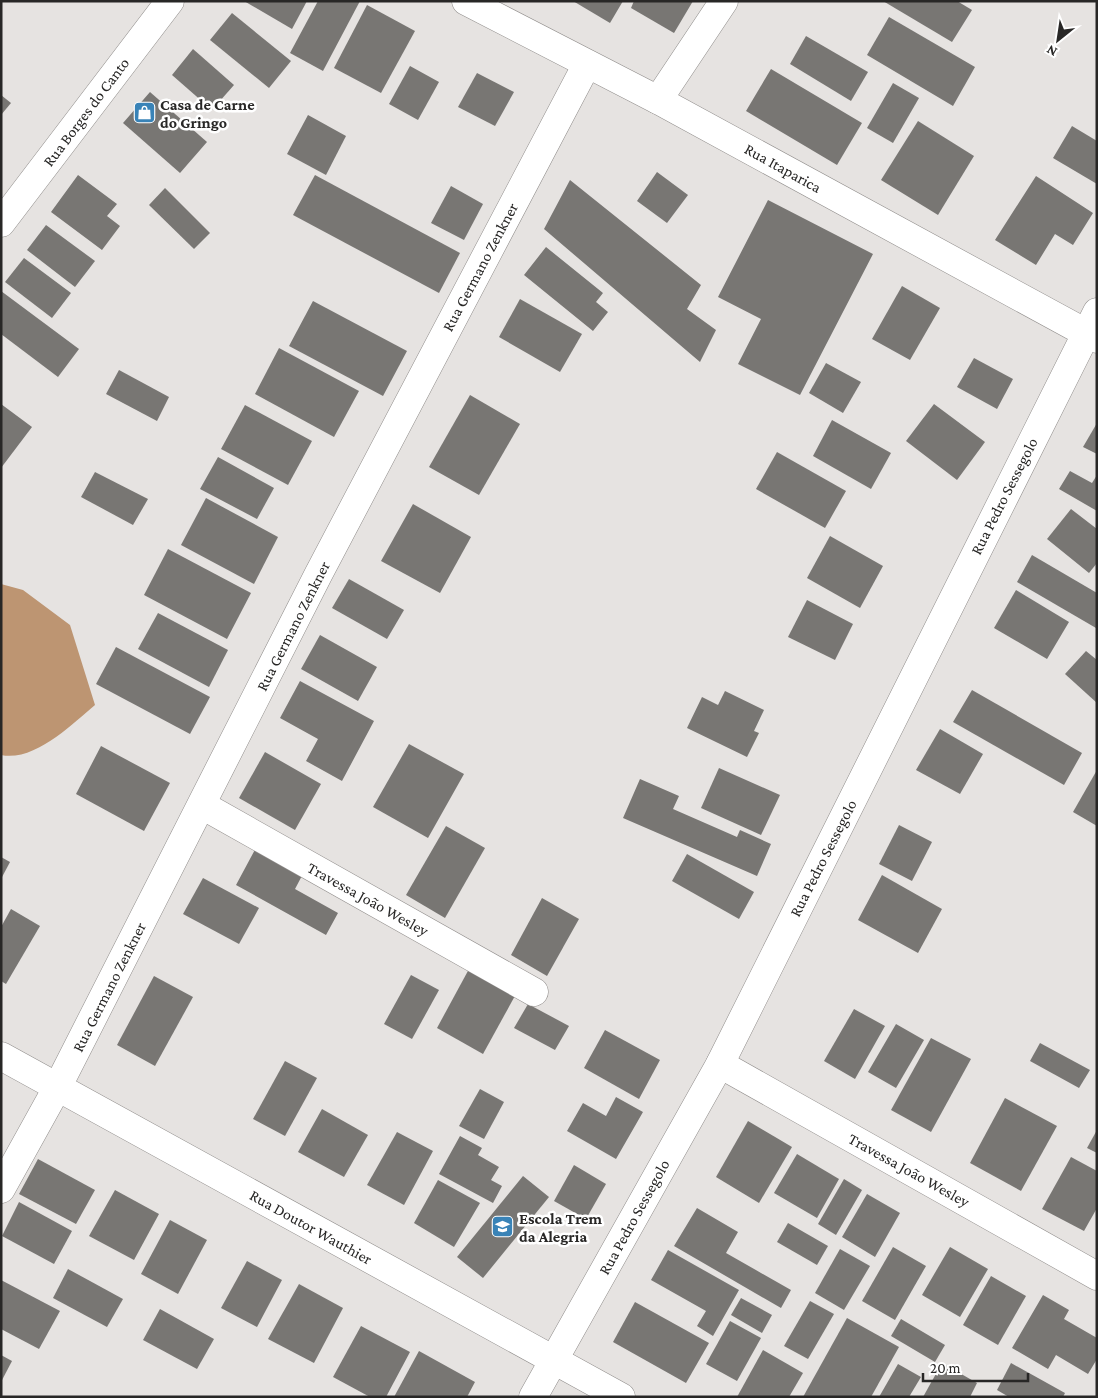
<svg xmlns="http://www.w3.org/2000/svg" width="1098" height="1398" font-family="'Crimson Pro',serif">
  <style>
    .forest { fill: #bd9572 }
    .building { fill: #787673 }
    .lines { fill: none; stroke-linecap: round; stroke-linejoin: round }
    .minor-casing { stroke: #908d8b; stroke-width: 29 }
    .minor { stroke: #fff; stroke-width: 28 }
    .labels { text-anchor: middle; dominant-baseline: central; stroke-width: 5; stroke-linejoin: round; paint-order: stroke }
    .poi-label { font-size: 16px; font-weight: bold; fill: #282726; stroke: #fff; text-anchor: start }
    .street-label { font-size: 16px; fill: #282726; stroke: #fff }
  </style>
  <rect width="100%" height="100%" fill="#e6e3e1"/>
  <path class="forest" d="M1 584 23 590 70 625 95 705C72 724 35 762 1 755Z"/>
  <g class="building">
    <path d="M244 1H307L292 29Z"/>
    <path d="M318 1H360L323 71 290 53Z"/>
    <path d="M573 1H623L610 23Z"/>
    <path d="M634 1H693L674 33 631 8Z"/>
    <path d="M883 1H957L972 10 952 42Z"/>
    <path d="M367 5 415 31 381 93 334 68Z"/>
    <path d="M232 13 291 61 269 88 210 40Z"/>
    <path d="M889 17 975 67 953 106 867 55Z"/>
    <path d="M806 36 868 72 851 101 790 64Z"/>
    <path d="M193 49 234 85 212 110 172 75Z"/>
    <path d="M410 66 439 82 418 120 389 104Z"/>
    <path d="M771 69 862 123 837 165 746 111Z"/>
    <path d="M477 73 514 92 495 126 458 107Z"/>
    <path d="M893 83 919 98 893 143 867 128Z"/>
    <path d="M150 92 207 142 180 173 123 123Z"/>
    <path d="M1 95 11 103 1 115Z"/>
    <path d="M308 115 346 136 326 175 287 154Z"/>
    <path d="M918 121 974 156 938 215 881 180Z"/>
    <path d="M1072 126 1097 141V184L1053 158Z"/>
    <path d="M657 172 688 195 667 223 637 201Z"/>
    <path d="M78 175 117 204 107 216 120 226 102 250 51 212Z"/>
    <path d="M315 175 460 253 439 293 293 215Z"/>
    <path d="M1036 176 1093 213 1073 245 1055 234 1036 265 995 240Z"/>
    <path d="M570 180 701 285 687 309 716 330 700 362 544 229Z"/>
    <path d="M451 186 483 204 464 240 431 223Z"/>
    <path d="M165 188 210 233 194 249 149 205Z"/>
    <path d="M768 200 873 254 800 395 738 364 761 319 718 297Z"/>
    <path d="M46 225 95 261 75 287 27 250Z"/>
    <path d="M546 247 603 293 596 302 608 312 593 331 524 275Z"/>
    <path d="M24 258 71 293 52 318 5 282Z"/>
    <path d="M902 286 940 308 910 360 872 339Z"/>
    <path d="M1 291 79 349 58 377 1 334Z"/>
    <path d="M520 299 582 334 560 372 499 337Z"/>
    <path d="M313 301 407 351 383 396 289 346Z"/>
    <path d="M279 348 359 391 334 437 255 394Z"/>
    <path d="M974 358 1013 379 997 409 957 387Z"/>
    <path d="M826 363 861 382 843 413 809 393Z"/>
    <path d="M119 370 169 397 157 421 106 394Z"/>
    <path d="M470 395 520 424 479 495 429 467Z"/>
    <path d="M1 404 32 427 1 468Z"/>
    <path d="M934 404 985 442 957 480 906 441Z"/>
    <path d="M245 405 312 441 288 485 221 449Z"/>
    <path d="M832 420 891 453 871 489 813 456Z"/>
    <path d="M1097 423V454L1083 447Z"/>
    <path d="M777 452 846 491 825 528 756 489Z"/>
    <path d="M218 457 274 488 257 519 200 489Z"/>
    <path d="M1070 471 1092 483 1097 475V511L1059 489Z"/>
    <path d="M95 472 148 499 133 525 81 497Z"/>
    <path d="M206 498 278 537 254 584 181 545Z"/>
    <path d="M413 504 471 537 440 593 381 561Z"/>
    <path d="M1071 509 1097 529V563L1089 573 1047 539Z"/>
    <path d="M830 536 883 566 860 608 807 578Z"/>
    <path d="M168 549 251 593 227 639 144 595Z"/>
    <path d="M1032 555 1097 593 1096 628 1017 582Z"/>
    <path d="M349 579 404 610 387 639 332 608Z"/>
    <path d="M1016 590 1069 622 1047 659 994 628Z"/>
    <path d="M807 600 853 624 835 660 788 637Z"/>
    <path d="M158 613 228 650 209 687 138 649Z"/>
    <path d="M320 635 377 667 358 701 301 669Z"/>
    <path d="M116 647 210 697 190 734 96 684Z"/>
    <path d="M1086 651 1097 660V703L1065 674Z"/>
    <path d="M300 681 374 721 342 781 306 761 318 739 280 718Z"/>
    <path d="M972 690 1082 753 1064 785 953 722Z"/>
    <path d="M725 691 764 710 754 731 759 733 747 757 687 728 702 697 718 705Z"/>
    <path d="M940 729 983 754 960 794 916 770Z"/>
    <path d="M409 744 464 774 428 838 373 807Z"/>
    <path d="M101 746 170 783 144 831 76 794Z"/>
    <path d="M265 752 321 784 295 830 239 798Z"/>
    <path d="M719 768 780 795 761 835 701 808Z"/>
    <path d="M1097 770V826L1073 812Z"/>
    <path d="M640 779 679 796 673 809 737 837 740 830 771 844 757 876 623 818Z"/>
    <path d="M899 825 932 842 912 881 879 864Z"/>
    <path d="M446 826 485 848 445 918 406 895Z"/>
    <path d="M258 844 305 870 295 889 338 913 326 935 236 885Z"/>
    <path d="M687 854 754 892 739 919 672 881Z"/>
    <path d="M1 857 10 862 1 879Z"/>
    <path d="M882 875 942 909 918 953 858 920Z"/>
    <path d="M203 878 259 908 239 944 183 914Z"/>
    <path d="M542 898 579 919 547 976 511 955Z"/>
    <path d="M11 909 40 926 6 984 1 981V927Z"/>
    <path d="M469 969 516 994 483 1054 437 1028Z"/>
    <path d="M411 975 439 990 412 1039 384 1024Z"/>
    <path d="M154 976 193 997 155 1066 117 1045Z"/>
    <path d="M528 1004 569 1026 555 1050 514 1028Z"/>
    <path d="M854 1009 885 1026 855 1079 824 1061Z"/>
    <path d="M896 1024 924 1040 896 1088 868 1072Z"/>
    <path d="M605 1030 660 1060 639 1099 584 1068Z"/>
    <path d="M931 1038 971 1059 931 1132 891 1110Z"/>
    <path d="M1040 1043 1090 1070 1079 1088 1030 1061Z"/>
    <path d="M285 1061 317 1078 285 1136 253 1119Z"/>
    <path d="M480 1089 504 1102 484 1139 459 1126Z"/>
    <path d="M616 1097 643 1112 616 1159 567 1131 583 1103 606 1116Z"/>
    <path d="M1005 1098 1057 1126 1021 1191 970 1163Z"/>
    <path d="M322 1109 368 1135 344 1177 298 1152Z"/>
    <path d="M748 1121 792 1147 759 1203 716 1177Z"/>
    <path d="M1097 1130V1153L1087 1148Z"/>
    <path d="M397 1132 433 1151 404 1205 367 1185Z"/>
    <path d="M460 1136 482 1148 478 1155 499 1167 491 1180 502 1186 493 1203 439 1174Z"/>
    <path d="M797 1154 839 1179 817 1218 774 1193Z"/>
    <path d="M1071 1157 1097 1171V1208L1084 1231 1042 1209Z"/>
    <path d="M38 1159 95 1190 76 1224 19 1194Z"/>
    <path d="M574 1165 606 1184 586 1219 554 1201Z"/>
    <path d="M523 1176 549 1197 483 1278 457 1257Z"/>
    <path d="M844 1179 862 1190 836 1235 818 1224Z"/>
    <path d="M438 1180 480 1203 454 1247 414 1223Z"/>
    <path d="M115 1190 159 1214 134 1260 89 1236Z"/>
    <path d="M867 1194 900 1213 875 1257 842 1237Z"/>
    <path d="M19 1202 72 1231 54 1264 2 1236Z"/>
    <path d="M697 1208 738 1232 726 1253 791 1290 781 1308 674 1246Z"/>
    <path d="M170 1220 207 1240 178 1294 141 1274Z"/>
    <path d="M788 1223 828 1246 817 1265 777 1242Z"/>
    <path d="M893 1247 926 1266 895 1320 862 1301Z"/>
    <path d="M950 1247 988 1269 960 1317 922 1295Z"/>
    <path d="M840 1249 870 1266 844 1310 815 1293Z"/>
    <path d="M668 1250 739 1290 713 1336 697 1326 706 1311 651 1280Z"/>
    <path d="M247 1261 282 1280 257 1327 221 1308Z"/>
    <path d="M68 1269 123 1299 107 1327 53 1298Z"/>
    <path d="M991 1276 1026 1296 998 1345 963 1325Z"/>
    <path d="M1 1280 60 1311 39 1349 1 1329Z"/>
    <path d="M299 1284 343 1308 314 1363 268 1339Z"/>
    <path d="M1043 1295 1069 1310 1064 1319 1097 1338V1359L1088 1374 1056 1355 1048 1369 1012 1348Z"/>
    <path d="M741 1298 772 1315 762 1333 731 1315Z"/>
    <path d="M810 1301 834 1314 808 1359 784 1346Z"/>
    <path d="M635 1302 709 1343 686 1383 613 1342Z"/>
    <path d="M160 1309 214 1339 197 1369 143 1340Z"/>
    <path d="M847 1318 899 1347 871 1397H803Z"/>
    <path d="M901 1319 945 1345 935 1362 891 1336Z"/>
    <path d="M730 1321 761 1338 737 1381 706 1364Z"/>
    <path d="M361 1326 410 1352 386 1397H370L333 1377Z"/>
    <path d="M763 1350 803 1373 789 1397H737Z"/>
    <path d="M419 1351 475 1382 467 1397H394Z"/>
    <path d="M1 1355 12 1361 1 1382Z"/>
    <path d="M942 1363 977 1383 970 1397H923Z"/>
    <path d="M1011 1363 1065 1393 1063 1397H1009L997 1390Z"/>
    <path d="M898 1364 921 1377 909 1397H879Z"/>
  </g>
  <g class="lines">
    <defs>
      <g id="minor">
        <path d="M466 1 658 100 1097 339"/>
        <path d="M658 100 724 1"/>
        <path d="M1 223 170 1"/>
        <path d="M202 805 534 992"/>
        <path d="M1 1056 621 1397"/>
        <path d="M720 1064 1097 1276"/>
        <path d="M1 1189 57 1088 318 575 587 64"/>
        <path d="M533 1397 720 1064 1097 312"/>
      </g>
    </defs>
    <use href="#minor" class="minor-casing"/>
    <use href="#minor" class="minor"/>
  </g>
  <defs>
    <symbol id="shop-square" viewBox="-11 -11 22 22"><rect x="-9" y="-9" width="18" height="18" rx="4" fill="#3983b7" stroke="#fff"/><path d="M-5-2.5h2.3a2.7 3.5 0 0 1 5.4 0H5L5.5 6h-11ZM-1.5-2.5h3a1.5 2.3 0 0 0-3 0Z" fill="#fff"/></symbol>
    <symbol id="school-square" viewBox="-11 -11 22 22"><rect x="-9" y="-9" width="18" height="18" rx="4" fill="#3983b7" stroke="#fff"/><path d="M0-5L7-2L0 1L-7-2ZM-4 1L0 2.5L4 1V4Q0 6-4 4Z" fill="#fff"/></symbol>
  </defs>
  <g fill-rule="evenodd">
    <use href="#shop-square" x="132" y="100" width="25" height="25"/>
    <use href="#school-square" x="490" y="1214" width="25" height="25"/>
  </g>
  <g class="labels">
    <g class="poi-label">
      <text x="160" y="104">Casa de Carne<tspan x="160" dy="18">do Gringo</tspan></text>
      <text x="519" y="1218">Escola Trem<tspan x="519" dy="18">da Alegria</tspan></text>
    </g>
    <g class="street-label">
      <text transform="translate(86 112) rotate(-53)">Rua Borges do Canto</text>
      <text transform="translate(783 168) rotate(29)">Rua Itaparica</text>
      <text transform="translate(480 267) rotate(-62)">Rua Germano Zenkner</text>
      <text transform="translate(1004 496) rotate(-63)">Rua Pedro Sessegolo</text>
      <text transform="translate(293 626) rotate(-63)">Rua Germano Zenkner</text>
      <text transform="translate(823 858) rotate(-63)">Rua Pedro Sessegolo</text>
      <text transform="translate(368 899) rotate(29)">Travessa João Wesley</text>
      <text transform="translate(109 987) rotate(-63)">Rua Germano Zenkner</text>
      <text transform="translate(909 1170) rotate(29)">Travessa João Wesley</text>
      <text transform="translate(634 1217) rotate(-61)">Rua Pedro Sessegolo</text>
      <text transform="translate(311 1227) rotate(29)">Rua Doutor Wauthier</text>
    </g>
  </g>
  <rect width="1098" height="1398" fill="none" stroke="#282726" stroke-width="5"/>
  <g transform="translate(1058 40) rotate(210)" stroke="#ffffff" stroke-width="4" paint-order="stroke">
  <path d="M0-4L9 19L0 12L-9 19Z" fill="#282726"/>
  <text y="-8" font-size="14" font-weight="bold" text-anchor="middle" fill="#282726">N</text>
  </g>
  <path d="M923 1373v8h105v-8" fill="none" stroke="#282726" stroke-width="2.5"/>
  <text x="930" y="1373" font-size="15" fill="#282726" stroke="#ffffff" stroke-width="4" paint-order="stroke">20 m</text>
</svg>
